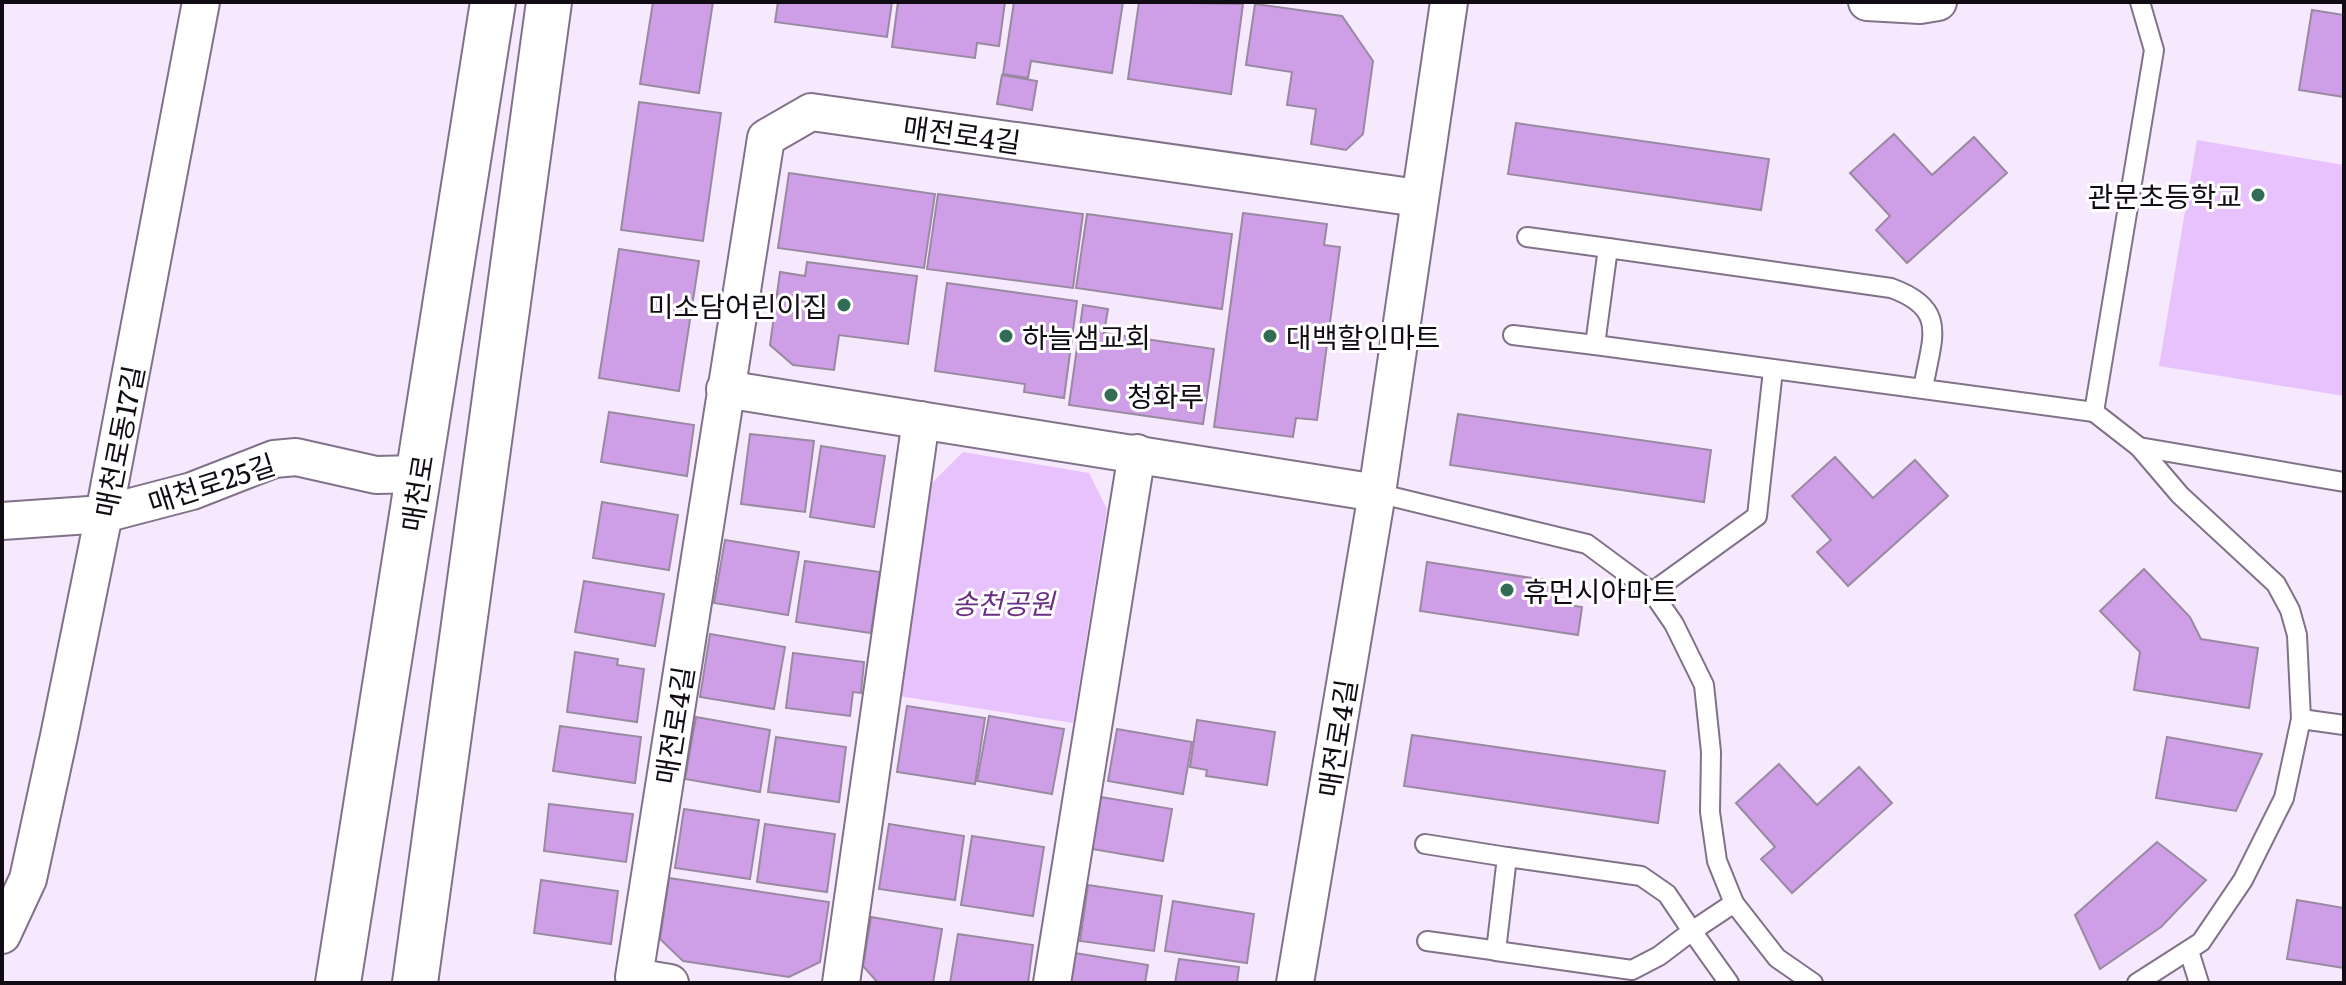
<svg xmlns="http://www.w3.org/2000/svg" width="2346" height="985" font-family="Literata,'Noto Sans KR',serif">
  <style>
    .green { fill: #e8c2fd }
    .building { fill: #ce9ee7; stroke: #9989a1; stroke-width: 2 }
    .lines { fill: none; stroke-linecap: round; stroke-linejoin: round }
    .service-casing { stroke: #817189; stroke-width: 22 }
    .minor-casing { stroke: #817189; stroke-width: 40 }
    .secondary-casing { stroke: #817189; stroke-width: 48 }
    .service { stroke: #fff; stroke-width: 18 }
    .minor { stroke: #fff; stroke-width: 36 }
    .secondary { stroke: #fff; stroke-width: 44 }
    .poi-dot { fill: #336c54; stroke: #fff; stroke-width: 3 }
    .labels { text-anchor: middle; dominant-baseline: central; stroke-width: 6; stroke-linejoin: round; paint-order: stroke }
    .street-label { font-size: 28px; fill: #110b14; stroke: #fff }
    .poi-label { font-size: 28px; fill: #110b14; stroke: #fff; text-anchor: start }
    .park-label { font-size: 28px; font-style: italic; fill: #6a2f84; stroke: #fff }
  </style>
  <rect width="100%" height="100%" fill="#f6e9fe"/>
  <g class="green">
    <path d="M2197 140 2344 165V396L2159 366Z"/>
    <path d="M963 452 1089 473 1107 509 1073 723 899 696 932 483Z"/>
  </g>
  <g class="building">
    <path d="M653 2H713L699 93 640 84Z"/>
    <path d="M778 2H892L887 37 775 22Z"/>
    <path d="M898 2H1005L999 46 977 43 975 58 892 47Z"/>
    <path d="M1014 2H1123L1112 73 1031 61 1028 78 1003 74Z"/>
    <path d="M1139 2 1243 4 1231 94 1128 79Z"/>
    <path d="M1255 4 1342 16 1373 61 1363 134 1346 150 1311 144 1316 109 1287 105 1292 72 1246 65Z"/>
    <path d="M2312 10 2344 15V97L2299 90Z"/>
    <path d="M1002 75 1037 81 1032 110 997 104Z"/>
    <path d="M639 102 721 113 703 241 621 230Z"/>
    <path d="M1516 123 1769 159 1761 210 1508 174Z"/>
    <path d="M1894 134 1932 175 1974 137 2007 173 1907 263 1876 230 1890 216 1850 173Z"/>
    <path d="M789 173 935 194 924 268 778 248Z"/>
    <path d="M938 194 1083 214 1073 288 927 269Z"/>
    <path d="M1243 213 1327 224 1324 245 1340 247 1317 420 1296 418 1293 437 1214 427Z"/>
    <path d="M1087 214 1232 234 1222 309 1076 288Z"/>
    <path d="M619 249 699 261 679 391 599 378Z"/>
    <path d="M807 262 917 276 908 344 839 335 834 370 793 365 770 345 780 272 805 276Z"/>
    <path d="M947 283 1077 301 1064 398 1024 392 1025 384 935 371Z"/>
    <path d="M1083 305 1108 309 1104 333 1214 349 1203 424 1069 405Z"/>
    <path d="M609 412 694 425 687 476 601 462Z"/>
    <path d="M1458 414 1711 450 1704 502 1450 465Z"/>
    <path d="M750 434 814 441 805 512 741 504Z"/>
    <path d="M821 446 885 456 874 527 810 517Z"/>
    <path d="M1835 457 1873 498 1915 460 1948 496 1848 586 1817 552 1831 540 1792 496Z"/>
    <path d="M602 502 678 515 669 570 593 558Z"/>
    <path d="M725 540 799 552 788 615 714 603Z"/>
    <path d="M805 561 880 572 871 633 796 622Z"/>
    <path d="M1427 562 1558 582 1555 603 1582 607 1578 635 1420 611Z"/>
    <path d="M2144 569 2190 617 2201 639 2258 648 2249 708 2134 690 2140 652 2100 611Z"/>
    <path d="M584 581 664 594 655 646 575 632Z"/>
    <path d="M710 634 785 647 774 709 700 697Z"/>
    <path d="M575 652 618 659 617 665 644 669 637 722 567 712Z"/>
    <path d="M793 653 864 662 861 693 853 692 850 716 786 708Z"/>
    <path d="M907 706 985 718 975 784 897 772Z"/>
    <path d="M989 716 1064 729 1052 794 977 781Z"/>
    <path d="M696 717 770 730 760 792 685 779Z"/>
    <path d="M1197 720 1275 732 1267 785 1206 776 1207 770 1190 767Z"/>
    <path d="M560 726 641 737 635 783 553 771Z"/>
    <path d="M1117 729 1192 742 1183 794 1108 781Z"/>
    <path d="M1412 735 1665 771 1658 823 1404 786Z"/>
    <path d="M776 737 846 747 839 802 768 792Z"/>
    <path d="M2167 737 2262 754 2236 811 2156 798Z"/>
    <path d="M1779 764 1817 805 1859 767 1892 803 1792 893 1761 859 1775 847 1736 803Z"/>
    <path d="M1101 797 1172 809 1163 861 1092 849Z"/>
    <path d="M549 804 633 814 626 862 544 851Z"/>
    <path d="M684 809 759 820 750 879 675 868Z"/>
    <path d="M765 824 835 834 827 892 757 882Z"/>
    <path d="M889 824 964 836 955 900 879 889Z"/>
    <path d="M972 836 1044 847 1033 916 961 905Z"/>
    <path d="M2157 842 2206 880 2161 927 2100 969 2075 915Z"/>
    <path d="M669 878 829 902 820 962 789 977 683 961 660 939Z"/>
    <path d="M541 880 618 891 611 944 534 933Z"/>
    <path d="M1088 885 1162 896 1154 951 1080 941Z"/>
    <path d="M2297 900 2344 908V968L2287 959Z"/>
    <path d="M1173 901 1254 914 1247 963 1165 951Z"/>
    <path d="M871 917 942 929 933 983H878L863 966Z"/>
    <path d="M958 934 1033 945 1028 983H950Z"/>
    <path d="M1075 953 1148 965 1145 983H1071Z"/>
    <path d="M1179 959 1239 967 1237 983H1175Z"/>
  </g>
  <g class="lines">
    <defs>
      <g id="service">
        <path d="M1527 237 1608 248"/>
        <path d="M1513 335 1595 345"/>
        <path d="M1923 389C1931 339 1950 309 1891 288L1608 248 1595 345 2094 412"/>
        <path d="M2139 447 2344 482"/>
        <path d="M1377 493 1587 544 1652 592 1674 624 1704 685 1711 752 1710 812 1717 861 1734 903 1692 931 1667 894 1641 876 1507 857 1496 951 1632 970 1659 956 1692 931 1729 983"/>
        <path d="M1652 592 1757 516 1773 370"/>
        <path d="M2301 719 2344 725"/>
        <path d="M1425 844 1507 857"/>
        <path d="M1734 903 1777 958 1813 983"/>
        <path d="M1427 941 1499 951"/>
        <path d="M2189 951 2199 983"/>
        <path d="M2137 983 2201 942 2243 880 2284 798 2301 719 2297 635 2290 610 2276 584 2180 495 2139 447 2094 412 2154 50 2140 2"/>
      </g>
      <g id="minor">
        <path d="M1867 2 1920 5 1938 2"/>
        <path d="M725 389 1377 493"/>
        <path d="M2 521 104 514 192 491 274 459 296 457 376 475 419 474"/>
        <path d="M2 935 28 879 59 736 104 514 201 2"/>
        <path d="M670 983 634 977 766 138 811 112 1418 198"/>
        <path d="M841 983 921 420"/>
        <path d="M1052 983 1137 453"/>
        <path d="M1295 983 1377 493 1449 2"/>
      </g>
      <g id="secondary">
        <path d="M338 983 493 2"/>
        <path d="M415 983 549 2"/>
      </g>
    </defs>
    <use href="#service" class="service-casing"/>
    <use href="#minor" class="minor-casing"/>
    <use href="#secondary" class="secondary-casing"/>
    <use href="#service" class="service"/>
    <use href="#minor" class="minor"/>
    <use href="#secondary" class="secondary"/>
  </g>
  <g class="poi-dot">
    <circle cx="2258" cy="195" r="8"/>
    <circle cx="844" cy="305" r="8"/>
    <circle cx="1006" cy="336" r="8"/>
    <circle cx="1270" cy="336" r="8"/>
    <circle cx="1111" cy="395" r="8"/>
    <circle cx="1507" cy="590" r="8"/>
  </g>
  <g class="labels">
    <g class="street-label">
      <text transform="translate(962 133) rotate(8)">매전로4길</text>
      <text transform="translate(118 441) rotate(-79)">매천로동17길</text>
      <text transform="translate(211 482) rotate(-18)">매천로25길</text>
      <text transform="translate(416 493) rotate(-81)">매천로</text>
      <text transform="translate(673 725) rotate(-81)">매전로4길</text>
      <text transform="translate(1336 738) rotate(-81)">매전로4길</text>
    </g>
    <g class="poi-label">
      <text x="2242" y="195" text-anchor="end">관문초등학교</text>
      <text x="828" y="305" text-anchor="end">미소담어린이집</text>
      <text x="1022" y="336">하늘샘교회</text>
      <text x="1286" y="336">대백할인마트</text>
      <text x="1127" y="395">청화루</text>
      <text x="1523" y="590">휴먼시아마트</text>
    </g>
    <g class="park-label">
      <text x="1003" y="602">송천공원</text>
    </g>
  </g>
  <rect width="2346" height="985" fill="none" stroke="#110b14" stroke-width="8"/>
</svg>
